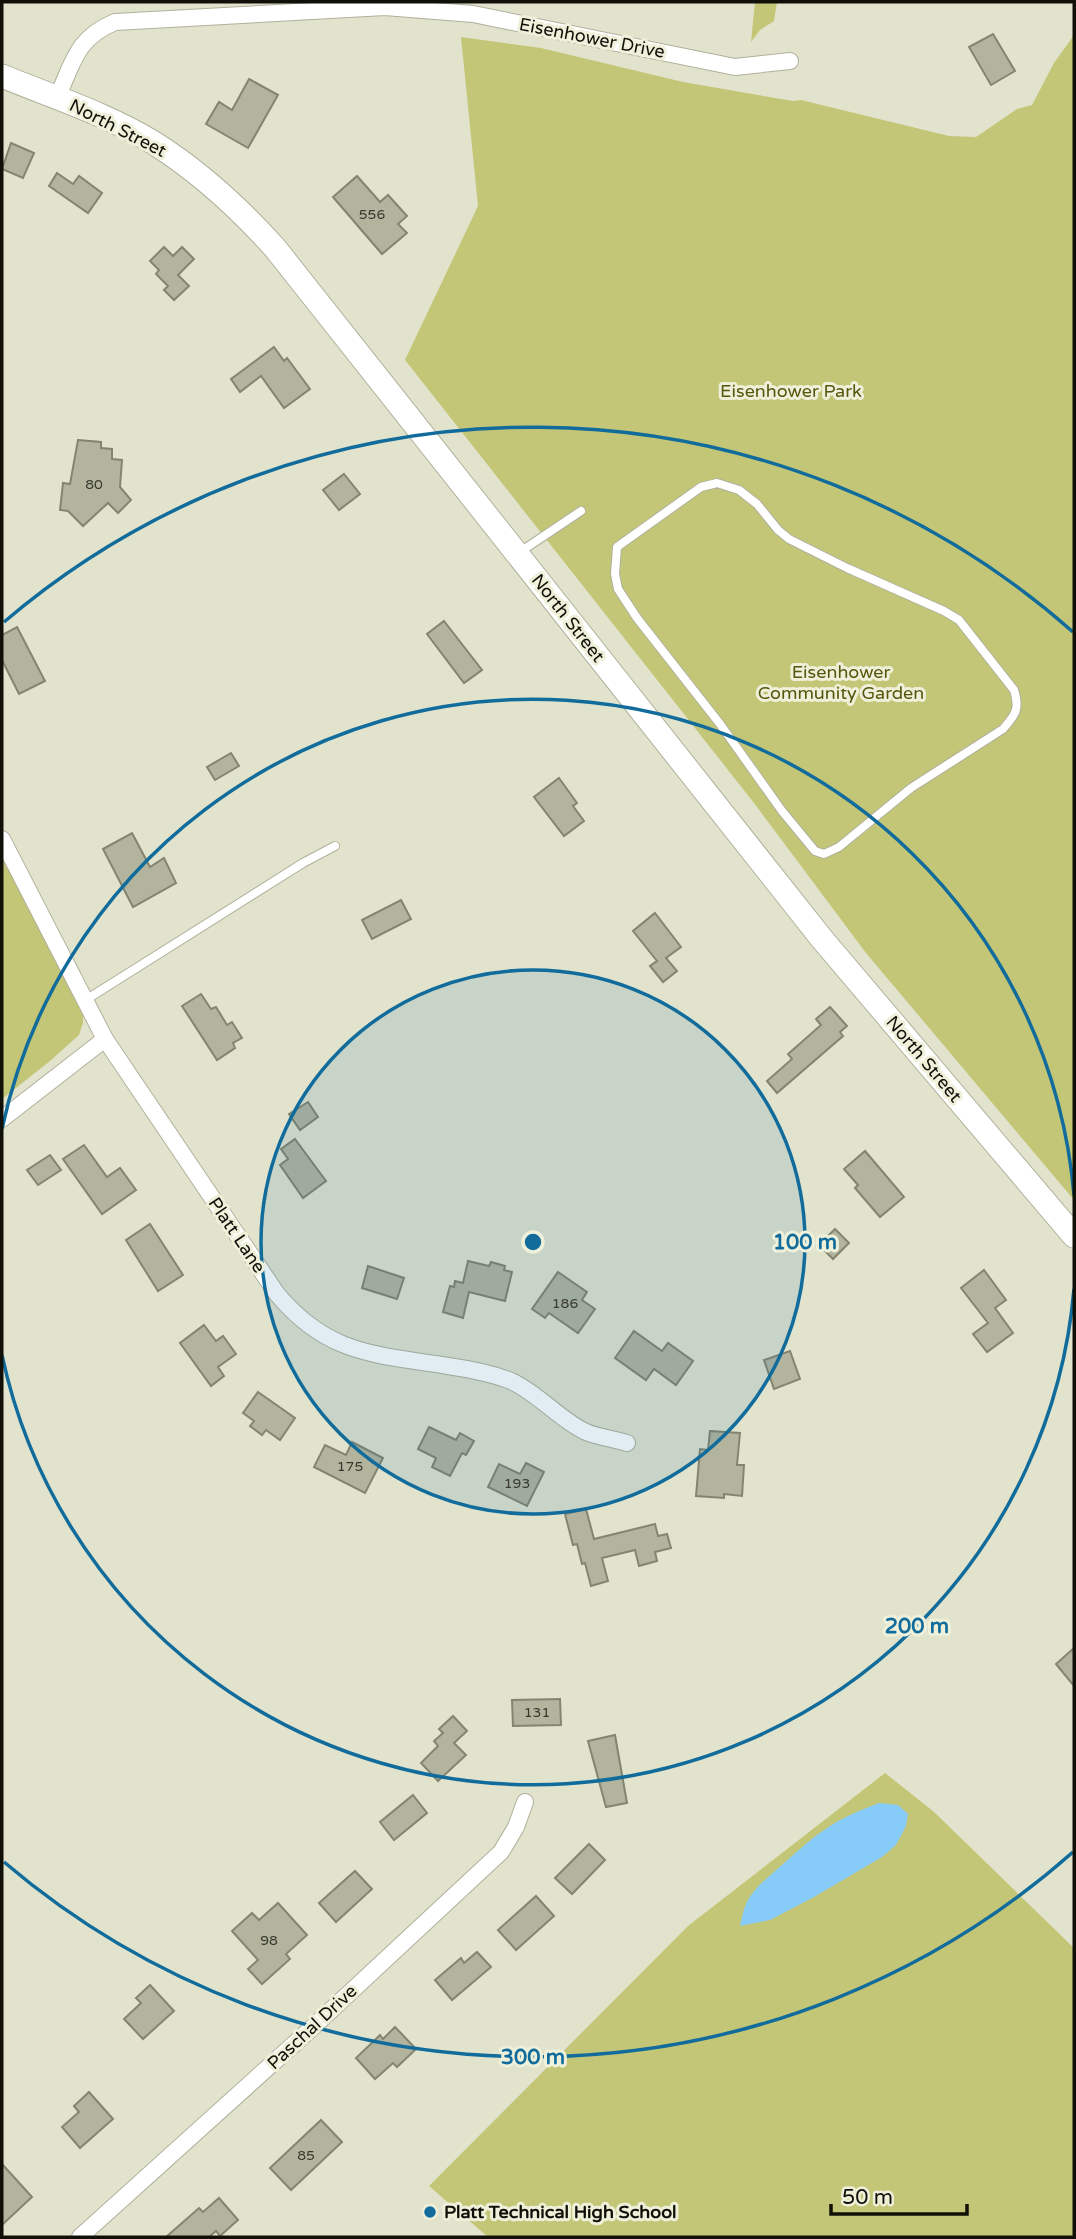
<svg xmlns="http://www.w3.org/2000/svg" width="1076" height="2239" font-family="'Varela Round',sans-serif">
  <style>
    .green { fill: #c4c677 }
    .water { fill: #87cbf9 }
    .building { fill: #b2b49e; stroke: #848571; stroke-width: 2 }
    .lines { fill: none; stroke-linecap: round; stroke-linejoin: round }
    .service-casing { stroke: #b0b19c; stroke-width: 10 }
    .minor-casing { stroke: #b0b19c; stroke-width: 18 }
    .secondary-casing { stroke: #b0b19c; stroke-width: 25 }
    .service { stroke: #fff; stroke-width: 8 }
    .minor { stroke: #fff; stroke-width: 16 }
    .secondary { stroke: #fff; stroke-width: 23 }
    .ring { fill: none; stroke: #116c9c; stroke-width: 3.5 }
    .poi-dot { fill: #116c9c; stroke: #eff0da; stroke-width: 2.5 }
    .labels { text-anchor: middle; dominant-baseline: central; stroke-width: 6; stroke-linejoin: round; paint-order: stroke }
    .number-label { font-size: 14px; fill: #38392e }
    .street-label { font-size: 18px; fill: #101009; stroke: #eff0da }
    .park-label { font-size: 18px; fill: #56560d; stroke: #eff0da }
    .poi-label { font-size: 18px; font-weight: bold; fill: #101009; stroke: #eff0da; text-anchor: start }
    .centre { fill: #116c9c; stroke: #eff0da; stroke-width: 3.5 }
    .ring-label { font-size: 21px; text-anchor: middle; font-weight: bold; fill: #116c9c; stroke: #eff0da; stroke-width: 6; stroke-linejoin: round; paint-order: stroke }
  </style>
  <rect width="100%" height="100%" fill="#e2e3cd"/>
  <g class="green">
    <path d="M755 2H777L774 21 760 30 751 42Z"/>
    <path d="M1074 35V1200L866 953 754 803 405 360 478 206 461 37 541 48 683 82 793 101 801 100 949 136 976 137 1017 109 1032 105 1054 63Z"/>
    <path d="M2 852 83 1002V1023L79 1035 50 1061 2 1099Z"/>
    <path d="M885 1773 933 1811 1074 1948V2237H488L429 2186 688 1926Z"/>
  </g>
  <path class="water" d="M879 1803 898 1805 908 1814 906 1826 896 1845 882 1857 814 1897 770 1920 740 1926C742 1917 744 1907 748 1900 757 1885 771 1875 783 1864 819 1832 833 1820 879 1803Z"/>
  <g class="building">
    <path d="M993 34 1015 71 991 85 969 47Z"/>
    <path d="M249 79 278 95 248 148 206 124 219 102 232 110Z"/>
    <path d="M11 143 34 153 23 178 2 169Z"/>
    <path d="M57 173 73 184 79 176 102 193 88 213 49 186Z"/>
    <path d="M357 176 380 202 388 195 407 216 398 224 407 233 382 254 333 197Z"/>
    <path d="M164 247 173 256 182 247 194 259 178 275 189 286 174 300 164 290 168 286 156 274 159 270 150 261Z"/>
    <path d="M274 347 284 361 287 358 310 389 284 408 261 376 240 392 231 379Z"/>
    <path d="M78 440 101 442V448L112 449V459L122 460 120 487 131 500 118 513 108 503 83 526 68 511 60 510 63 483 70 484Z"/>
    <path d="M344 474 360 494 339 510 323 490Z"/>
    <path d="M444 621 482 670 464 683 427 634Z"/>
    <path d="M17 627 45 681 19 694 2 660V635Z"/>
    <path d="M231 753 239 766 215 780 207 767Z"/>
    <path d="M559 778 577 803 573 806 584 821 564 836 534 797Z"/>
    <path d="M132 833 150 867 164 858 176 883 133 907 103 849Z"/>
    <path d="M401 900 411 919 372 939 362 920Z"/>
    <path d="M655 913 681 947 666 958 677 971 663 982 650 966 657 961 633 931Z"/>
    <path d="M201 994 211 1009 216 1007 227 1025 232 1022 242 1038 233 1043 235 1048 217 1060 182 1006Z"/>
    <path d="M830 1007 847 1026 840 1032 843 1036 777 1093 767 1081 792 1059 788 1054 821 1025 816 1019Z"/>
    <path d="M308 1102 318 1117 300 1130 289 1114Z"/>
    <path d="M295 1139 326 1181 303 1198 280 1165 288 1159 281 1149Z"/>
    <path d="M84 1145 107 1177 120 1168 136 1190 102 1214 63 1159Z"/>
    <path d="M865 1151 904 1197 880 1217 855 1188 858 1185 844 1169Z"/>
    <path d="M50 1155 61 1170 38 1185 27 1170Z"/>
    <path d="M150 1224 183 1275 158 1291 126 1240Z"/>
    <path d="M835 1229 849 1243 833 1259 819 1245Z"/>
    <path d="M468 1261 489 1266 491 1262 505 1266 504 1270 512 1272 505 1301 469 1292 463 1318 443 1312 450 1286 454 1287 455 1281 463 1283Z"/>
    <path d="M368 1266 404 1278 397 1299 362 1288Z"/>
    <path d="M984 1270 1006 1300 995 1308 1013 1333 987 1352 973 1334 988 1323 961 1288Z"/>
    <path d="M558 1272 587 1292 582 1300 595 1309 578 1333 549 1313 545 1318 532 1309Z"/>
    <path d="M204 1325 216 1341 223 1336 236 1354 218 1367 224 1376 211 1386 180 1343Z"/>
    <path d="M634 1331 662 1351 668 1343 693 1361 676 1385 654 1369 646 1380 615 1358Z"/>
    <path d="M790 1351 800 1379 774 1389 764 1360Z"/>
    <path d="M258 1392 295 1418 280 1440 266 1430 262 1435 250 1426 254 1421 243 1413Z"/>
    <path d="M429 1427 456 1440 460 1433 474 1441 466 1455 462 1453 450 1476 432 1467 436 1458 418 1449Z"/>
    <path d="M710 1431 740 1433 737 1465H744L742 1496 724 1494V1498L696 1496 700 1449 708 1450Z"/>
    <path d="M352 1442 383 1458 365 1493 314 1467 325 1445 346 1455Z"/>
    <path d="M526 1463 544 1472 527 1506 488 1487 499 1464 520 1474Z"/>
    <path d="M586 1509 594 1539 655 1524 658 1536 667 1534 671 1548 655 1552 657 1561 639 1566 635 1550 602 1558 608 1581 591 1586 585 1563 582 1564 577 1544 573 1545 565 1514Z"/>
    <path d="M1074 1648V1686L1056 1664Z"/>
    <path d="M560 1699 561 1725 513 1726 512 1700Z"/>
    <path d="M453 1716 467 1731 454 1743 466 1755 438 1781 421 1763 438 1746 434 1741 443 1733 439 1729Z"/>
    <path d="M615 1735 627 1803 606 1807 588 1741Z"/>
    <path d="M413 1795 427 1813 394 1840 380 1822Z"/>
    <path d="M589 1844 605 1860 572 1894 555 1878Z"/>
    <path d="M355 1871 372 1889 336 1922 319 1903Z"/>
    <path d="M536 1896 554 1916 516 1950 498 1930Z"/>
    <path d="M278 1903 307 1935 286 1954 290 1959 262 1984 248 1969 258 1960 232 1931 252 1913 259 1920Z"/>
    <path d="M477 1952 491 1967 452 2000 435 1980 461 1958 464 1963Z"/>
    <path d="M150 1985 174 2011 143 2039 124 2019 141 2003 136 1998Z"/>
    <path d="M395 2027 416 2049 397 2067 393 2063 375 2079 356 2058 380 2035 383 2039Z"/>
    <path d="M89 2092 113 2119 80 2148 62 2127 79 2112 74 2106Z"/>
    <path d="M321 2120 342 2142 291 2190 270 2168Z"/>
    <path d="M2 2164 32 2197 2 2225Z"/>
    <path d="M219 2198 238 2220 220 2236 216 2231 209 2237H166L199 2208 203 2212Z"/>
  </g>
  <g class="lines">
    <defs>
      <g id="service">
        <path d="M717 483 739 490 757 504 778 530 789 539 847 568 944 611 959 620 1014 690C1020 709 1016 714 1003 729L911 788 839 847 824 854 815 851 782 811 720 724 637 618 618 589 615 574 617 547 701 487Z"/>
        <path d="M520 552 581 511"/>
        <path d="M84 1001 303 863 335 846"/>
      </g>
      <g id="minor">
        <path d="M57 98C73 63 76 38 115 22L385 7 473 14 735 67 790 61"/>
        <path d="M2 839 105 1039 277 1294C328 1355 375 1354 448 1366 469 1369 491 1373 511 1381 538 1393 561 1421 586 1432 598 1437 614 1439 627 1443"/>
        <path d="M2 1119 105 1039"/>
        <path d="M80 2237 314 2026 501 1852 516 1827 525 1802"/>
      </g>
      <path id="secondary" d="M2 76C53 97 107 114 154 143 200 172 239 208 275 248L822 939 1074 1236"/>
    </defs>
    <use href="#service" class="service-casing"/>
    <use href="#minor" class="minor-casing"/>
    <use href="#secondary" class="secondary-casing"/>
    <use href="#service" class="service"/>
    <use href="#minor" class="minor"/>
    <use href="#secondary" class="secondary"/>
  </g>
  <circle cx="533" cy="1242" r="272" fill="#116c9c" fill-opacity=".12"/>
  <g class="ring">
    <circle cx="533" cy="1242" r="272"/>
    <path d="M1074 1289A543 543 0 0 1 2 1355M2 1129A543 543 0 0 1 1074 1195"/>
    <path d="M1073 1852A815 815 0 0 1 4 1862M4 622A815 815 0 0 1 1073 632"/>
  </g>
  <circle class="poi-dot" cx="430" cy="2212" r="7"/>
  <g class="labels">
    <g class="number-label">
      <text x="372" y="214">556</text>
      <text x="94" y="484">80</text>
      <text x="565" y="1303">186</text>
      <text x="350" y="1466">175</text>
      <text x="517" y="1483">193</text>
      <text x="537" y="1712">131</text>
      <text x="269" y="1940">98</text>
      <text x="306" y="2155">85</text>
    </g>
    <g class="street-label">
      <text transform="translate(592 38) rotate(11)">Eisenhower Drive</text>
      <text transform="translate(118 128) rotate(27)">North Street</text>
      <text transform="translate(568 618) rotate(52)">North Street</text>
      <text transform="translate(924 1059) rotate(50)">North Street</text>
      <text transform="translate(237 1235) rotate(56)">Platt Lane</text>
      <text transform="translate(312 2027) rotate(-43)">Paschal Drive</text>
    </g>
    <g class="park-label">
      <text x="791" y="391">Eisenhower Park</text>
      <text x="841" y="672">Eisenhower<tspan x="841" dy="21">Community Garden</tspan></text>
    </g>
    <g class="poi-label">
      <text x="444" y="2212">Platt Technical High School</text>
    </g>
  </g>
  <circle cx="533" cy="1242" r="10" class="centre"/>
  <g class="ring-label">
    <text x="805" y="1249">100 m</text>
    <text x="917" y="1633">200 m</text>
    <text x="533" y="2064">300 m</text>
  </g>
  <rect width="1076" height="2239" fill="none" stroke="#101009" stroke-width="7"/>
  <path d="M831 2204v10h136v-10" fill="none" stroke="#101009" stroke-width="3.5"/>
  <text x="842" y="2204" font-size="21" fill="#101009" stroke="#eff0da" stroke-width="5" paint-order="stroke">50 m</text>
</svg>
